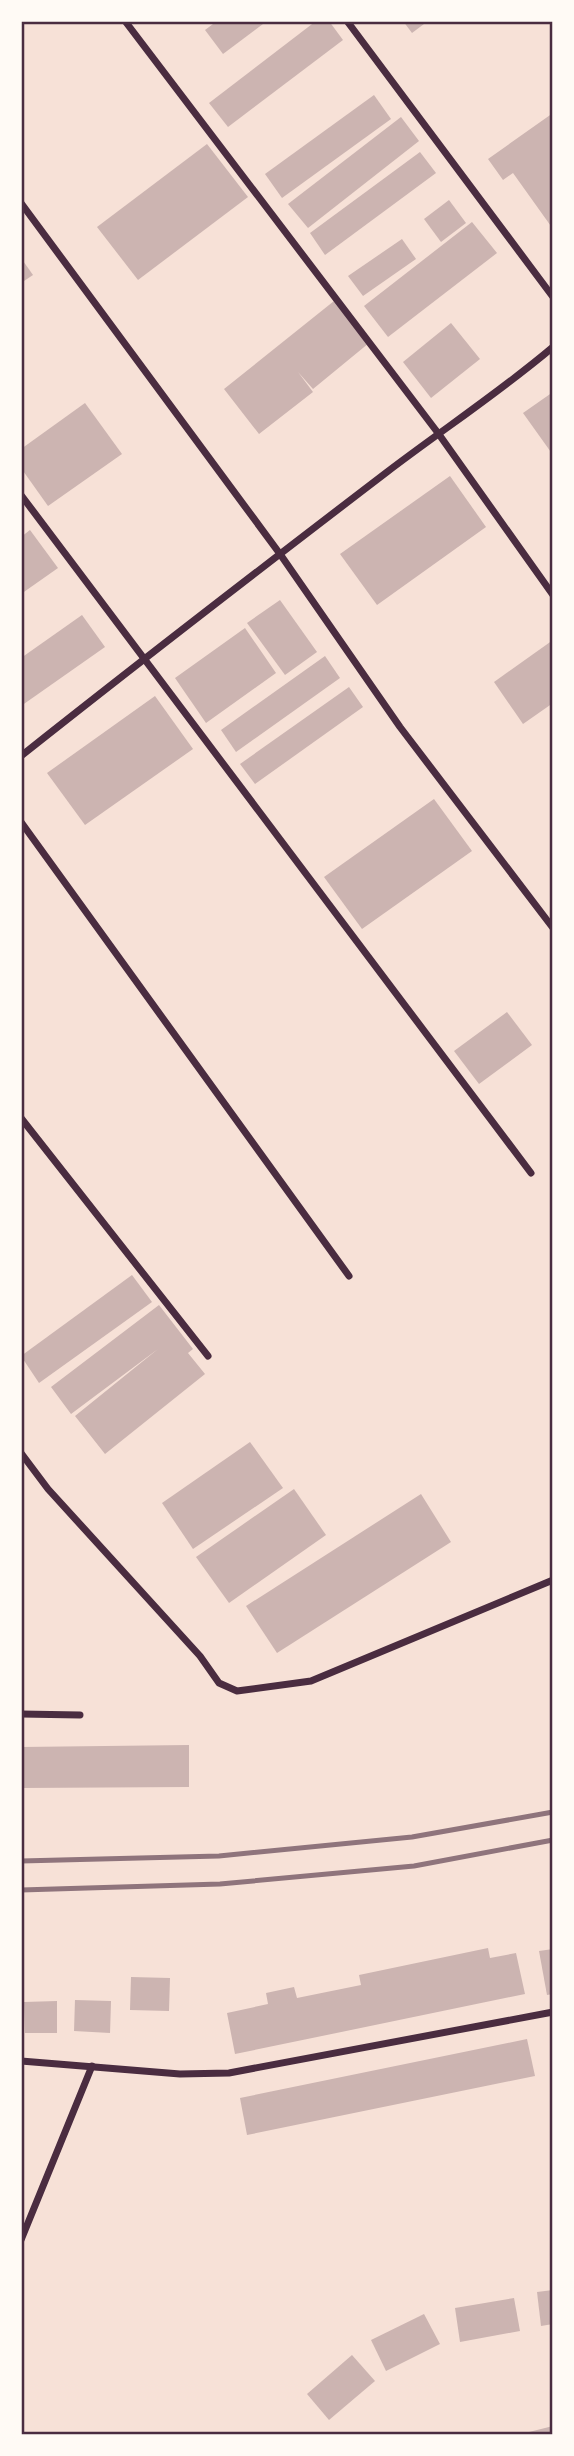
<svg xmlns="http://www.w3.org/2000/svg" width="574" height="2456" font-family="'DM Sans',sans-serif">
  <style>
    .building { fill: #ccb4b1 }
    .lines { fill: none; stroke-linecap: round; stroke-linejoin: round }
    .minor { stroke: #4a2c40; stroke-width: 7 }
    .rail { stroke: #8f747c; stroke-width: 5 }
    .neatline { fill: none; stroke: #4a2c40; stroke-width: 2.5 }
  </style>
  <rect width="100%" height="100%" fill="#f7e1d7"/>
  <g class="building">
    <path d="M217 21H267L223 54 205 30Z"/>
    <path d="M316 21H329L343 40 228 127 209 103Z"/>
    <path d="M403 21H428L412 33Z"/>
    <path d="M374 95 391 119 282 198 265 174Z"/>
    <path d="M553 113V229L513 173 503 180 488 159Z"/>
    <path d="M401 117 419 141 308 228 288 204Z"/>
    <path d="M207 144 248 197 138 280 97 227Z"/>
    <path d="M420 152 436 173 325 255 310 233Z"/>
    <path d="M449 200 466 223 441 242 424 219Z"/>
    <path d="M472 222 497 253 388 337 364 306Z"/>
    <path d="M402 239 416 259 363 296 348 276Z"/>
    <path d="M21 258 33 275 21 283Z"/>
    <path d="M334 301 369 343 313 389 298 372 313 392 259 434 224 389Z"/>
    <path d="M451 323 480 359 431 398 403 362Z"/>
    <path d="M553 392V455L523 413Z"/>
    <path d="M85 403 122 454 48 506 21 468V449Z"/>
    <path d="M450 476 486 527 377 605 340 554Z"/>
    <path d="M30 530 58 568 21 594V537Z"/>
    <path d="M280 600 317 652 285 675 247 623Z"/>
    <path d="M82 615 105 647 21 706V658Z"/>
    <path d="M245 628 276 673 206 723 175 678Z"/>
    <path d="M553 640V703L523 724 494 682Z"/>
    <path d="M325 656 340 678 236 752 221 730Z"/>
    <path d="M349 687 363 707 255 784 240 764Z"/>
    <path d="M155 696 193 749 85 825 47 773Z"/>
    <path d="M434 799 472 851 362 929 324 877Z"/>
    <path d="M507 1012 532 1045 479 1084 454 1051Z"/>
    <path d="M132 1275 152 1302 39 1383 21 1356Z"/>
    <path d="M159 1305 193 1349 188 1353 205 1374 105 1454 75 1416 158 1349 71 1414 51 1387Z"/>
    <path d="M250 1442 283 1488 193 1549 162 1503Z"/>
    <path d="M294 1489 326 1535 229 1603 196 1557Z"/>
    <path d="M421 1494 451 1542 277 1653 246 1606Z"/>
    <path d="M189 1745V1787L21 1788V1747Z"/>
    <path d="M488 1948 490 1958 516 1953 525 1994 235 2054 227 2013 268 2004 266 1993 294 1987 297 1998 361 1985 359 1975Z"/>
    <path d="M553 1949V1994L547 1995 539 1951Z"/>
    <path d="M131 1977 170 1978 169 2011 130 2010Z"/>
    <path d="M75 2000 111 2001 110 2033 74 2031Z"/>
    <path d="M57 2001V2033H25L24 2002Z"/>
    <path d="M527 2039 535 2076 247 2135 240 2098Z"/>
    <path d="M553 2290V2324L541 2326 537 2292Z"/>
    <path d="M514 2298 520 2331 460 2342 455 2308Z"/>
    <path d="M424 2314 440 2344 386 2371 371 2340Z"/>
    <path d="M352 2355 375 2381 329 2420 307 2394Z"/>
    <path d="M553 2426V2435H521V2434Z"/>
  </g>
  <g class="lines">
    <g class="minor">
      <path d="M125 21 438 433 553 595"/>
      <path d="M347 21 553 297"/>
      <path d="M21 203 280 554 400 727 553 928"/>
      <path d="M21 495 531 1173"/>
      <path d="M21 756C142 660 264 566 387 472 442 430 500 392 553 347"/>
      <path d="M21 822 349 1276"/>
      <path d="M21 1118 208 1356"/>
      <path d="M21 1453 48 1489 200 1656 219 1683 237 1691 311 1681 553 1580"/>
      <path d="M21 1714 80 1715"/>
      <path d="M21 2061 180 2074 229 2073 553 2012"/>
      <path d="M21 2240 92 2066"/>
    </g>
    <g class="rail">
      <path d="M21 1861 219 1856 412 1837 553 1812"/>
      <path d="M21 1890 220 1884 414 1866 553 1840"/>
    </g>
  </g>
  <rect width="574" height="2456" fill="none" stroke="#fffaf5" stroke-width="46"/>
  <rect x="23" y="23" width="528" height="2410" class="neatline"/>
</svg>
